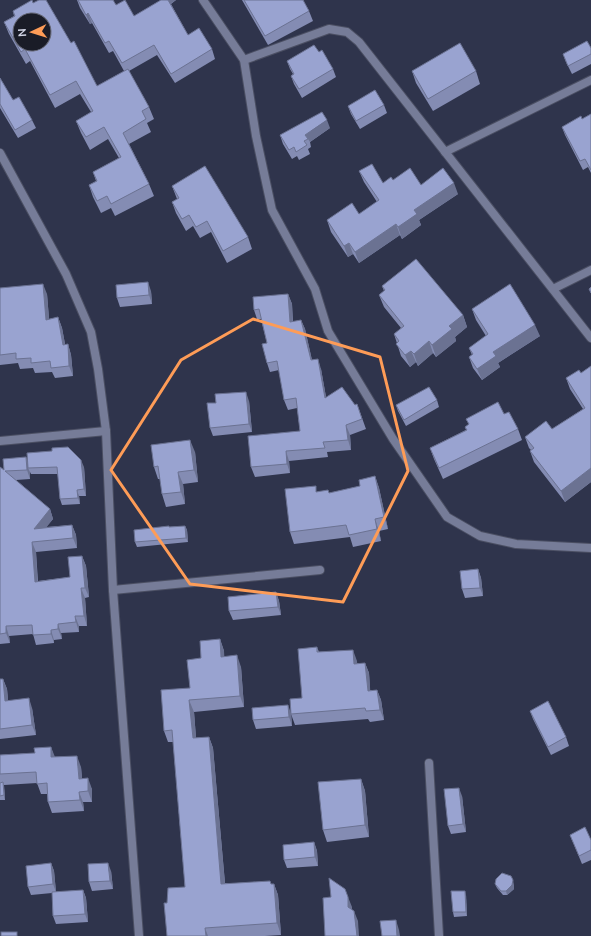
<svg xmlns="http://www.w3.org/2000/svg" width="591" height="936" font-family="Mulish,sans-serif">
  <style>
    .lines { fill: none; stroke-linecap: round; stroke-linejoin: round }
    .minor-casing { stroke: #4b4f63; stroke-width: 10 }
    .minor { stroke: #767c98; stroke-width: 8 }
    .wall { fill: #848cb3 }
    .shaded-wall { fill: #6b7292 }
    .building { fill: #99a3d0; stroke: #6b7292; fill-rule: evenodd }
    .marked { fill: none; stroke: #fe9c57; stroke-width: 3; stroke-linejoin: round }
  </style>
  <rect width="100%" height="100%" fill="#2f344c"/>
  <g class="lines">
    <defs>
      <g id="minor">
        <path d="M203 0 244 60 256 136 272 210 315 289 328 331 393 439 447 517 480 536 516 544 591 548"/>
        <path d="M244 60 329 29 347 32 359 42 591 338"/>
        <path d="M445 152 591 80"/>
        <path d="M0 153 66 274 91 332 98 369 106 431 113 590 139 936"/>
        <path d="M553 289 591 270"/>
        <path d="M0 441 106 431"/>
        <path d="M113 590 320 570"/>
        <path d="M429 763 439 936"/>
      </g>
    </defs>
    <use href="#minor" class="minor-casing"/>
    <use href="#minor" class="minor"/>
  </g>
  <g class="wall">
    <path d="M77 0H113L116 5 134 16 161 0H176L171 4 188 35 212 49 215 59 175 83 157 55 129 71 149 107 154 119 147 123 151 132 129 144 149 184 154 196 115 216 111 208 101 213 93 197 89 185 96 181 93 172 119 158 108 139 90 150 81 133 76 121 91 112 80 94 55 108 30 61 26 64 9 34 4 22 14 16 13 11 33 3 71 43 97 86 124 71 113 51 109 53 92 23 90 24 80 8Z"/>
    <path d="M242 0H303L309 11 313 21 268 45Z"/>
    <path d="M591 48V64L572 74 566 62 563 54Z"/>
    <path d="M319 52 333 69 336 77 302 98 294 84 291 76 293 74 290 69 287 61Z"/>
    <path d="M412 71H476L480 84 433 111 416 83Z"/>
    <path d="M0 78 13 100 32 120 36 128 18 138 0 108Z"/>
    <path d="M384 105 387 113 360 129 351 114 348 106Z"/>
    <path d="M591 114V173L588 167 583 170 565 135 562 127 582 119Z"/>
    <path d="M330 128 310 142 311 147 308 149 310 154 299 160 297 156 292 159 283 144 280 135Z"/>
    <path d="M359 171 383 183 393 180 421 185 458 194 419 220 421 225 402 239 400 235 359 263 353 254 348 257 331 232 327 220 359 214 377 202 364 182Z"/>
    <path d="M172 186 248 237 252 249 227 263 211 232 200 238 193 226 186 231 176 213 172 202 177 199Z"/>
    <path d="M382 286 463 315 467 327 455 337 456 341 436 357 433 353 418 366 416 362 410 367 401 356 394 334 401 328 384 307 379 295 384 291Z"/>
    <path d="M0 288 47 294 49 319 58 317 62 328 65 344H68L71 355 73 376 55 378 52 372 35 373 33 368 20 369 18 363 0 365Z"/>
    <path d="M151 291 152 304 120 307 117 298Z"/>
    <path d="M288 294 292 304 293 322 301 320 305 329 312 360 321 369 326 397 355 405 357 404 366 429 350 435 351 450 327 452 328 457 289 461 290 473 255 477 251 467 300 431 297 408 288 410 284 400 279 370 270 372 267 363V343L261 319H257L254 310Z"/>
    <path d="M472 309 540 336 498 363 500 367 482 380 473 368 469 357 472 355 469 348 486 336 476 320Z"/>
    <path d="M591 366V482L565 502 534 462 530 451 531 450 529 448 525 437 552 429 583 409 570 389 566 378 581 373Z"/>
    <path d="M437 400 439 407 406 426 398 411 396 405Z"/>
    <path d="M249 401 252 432 213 436 210 428Z"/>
    <path d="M504 414 518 429 522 440 443 479 434 459 430 448 466 430 465 427 469 425 466 419Z"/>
    <path d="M195 452 198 482 183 484 185 504 166 507 162 494 160 479H158L154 467Z"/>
    <path d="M26 457 28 463 84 467 86 496H79L80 504 62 505 60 499 58 474H31L30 472V479L16 480 50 509 53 519 46 527 72 525 76 535 77 548 36 552 38 581 70 577 82 556 86 566 89 597 85 598 87 626H79V632L61 633 62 639 54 640V643L36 645 33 634 9 636 10 643 0 644V467L4 470Z"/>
    <path d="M375 476 379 488 388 529 379 531 381 541 353 547 350 537 294 544 290 532 318 492 328 490 329 493 360 486Z"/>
    <path d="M185 526 187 530 188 542 137 547 135 542 169 527Z"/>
    <path d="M478 569 481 578 483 596 465 598 462 589Z"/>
    <path d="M276 592 279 601 281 615 233 620 229 611Z"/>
    <path d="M220 639 224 651V656L241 667 244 707 194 712 196 738 209 737 213 748 225 883 274 884 278 895 281 935 265 936H167V903L185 887 173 742H168L164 731 190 688 201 658Z"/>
    <path d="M317 647 319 652 357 661V663H365L369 673 370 690H377L381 700 384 720 370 722 368 719 295 725 291 714 302 698Z"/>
    <path d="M0 679H3L7 689 8 700 32 708 36 735 0 739Z"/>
    <path d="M530 711 566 737 569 746 551 755 533 719Z"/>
    <path d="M291 713 292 726 256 729 253 720Z"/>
    <path d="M51 747 54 757 81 767 82 779 92 789V802H83L84 811 52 813 48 802 47 794H41L37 783 4 785 5 800H0V755L35 753Z"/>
    <path d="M361 779 365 791 369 837 327 842 323 830Z"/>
    <path d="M462 796 466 832 451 834 448 826Z"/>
    <path d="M570 835 591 840V860L582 864Z"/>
    <path d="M314 842 317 851 318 866 287 868 284 860Z"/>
    <path d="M51 863 54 871 56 892 83 890 86 898 88 922 56 924 53 916 52 893 31 895 28 887Z"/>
    <path d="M111 871 113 889 92 891 89 882Z"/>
    <path d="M495 884 514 885V889L507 895H503L497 888Z"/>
    <path d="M466 895 467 916 454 917 453 912Z"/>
  </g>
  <g class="shaded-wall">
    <path d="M168 0H176L167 6Z"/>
    <path d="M88 13 92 23 90 24 86 15Z"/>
    <path d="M327 120 330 128 310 142 308 139 305 135Z"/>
    <path d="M454 183 458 194 419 220 421 225 402 239 398 227 414 210Z"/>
    <path d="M396 224 400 235 359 263 355 252Z"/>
    <path d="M349 243 353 254 348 257 344 246Z"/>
    <path d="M148 282 151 291 152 304 149 295Z"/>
    <path d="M43 284 47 294 50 330 46 320Z"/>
    <path d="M288 294 292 304 293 332 290 322Z"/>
    <path d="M463 315 467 327 455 337 456 341 436 357 432 345 449 326Z"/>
    <path d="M58 317 62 328 67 355 63 345Z"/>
    <path d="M301 320 305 329 314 370 311 360Z"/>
    <path d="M535 325 540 336 498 363 500 367 482 380 477 369 493 352Z"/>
    <path d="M429 341 433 353 418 366 414 354Z"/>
    <path d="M68 344 71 355 73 376 69 366Z"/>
    <path d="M411 351 416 362 410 367 405 355Z"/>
    <path d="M318 359 321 369 328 408 325 398Z"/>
    <path d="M246 392 249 401 252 432 249 424Z"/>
    <path d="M346 425 350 435 351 450 348 440Z"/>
    <path d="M190 440 195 452 198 482 194 470Z"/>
    <path d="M286 451 289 461 290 473 287 464Z"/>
    <path d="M26 457 29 466 28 468 30 472V479L27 470Z"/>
    <path d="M81 460 84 467 86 496 84 489Z"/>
    <path d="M591 468V482L565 502 561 491Z"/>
    <path d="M178 472 183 484 185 504 181 492Z"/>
    <path d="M375 476 379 488 388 529 384 517Z"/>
    <path d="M77 490 79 496 80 504 78 498Z"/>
    <path d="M50 509 53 519 38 538 34 529Z"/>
    <path d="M375 519 379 531 381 541 377 529Z"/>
    <path d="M72 525 76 535 77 548 73 538Z"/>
    <path d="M185 526 187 530 188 542 186 538Z"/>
    <path d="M32 542 36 552 38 591 35 582Z"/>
    <path d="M82 556 86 566 89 597 85 588Z"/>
    <path d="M478 569 481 578 483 596 480 588Z"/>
    <path d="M81 588 85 598 87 626 84 616Z"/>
    <path d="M276 592 279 601 281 615 278 607Z"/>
    <path d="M75 616 79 626V632L76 622Z"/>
    <path d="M58 624 61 633 62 639 58 629Z"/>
    <path d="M6 626 9 636 10 643 6 633Z"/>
    <path d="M51 630 54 640V643L51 634Z"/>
    <path d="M220 639 224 651 225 668 221 657Z"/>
    <path d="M353 650 357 661 358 674 354 664Z"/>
    <path d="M237 655 241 667 244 707 240 696Z"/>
    <path d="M365 663 369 673 371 701 368 691Z"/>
    <path d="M3 679 7 689 9 710 5 701Z"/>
    <path d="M377 690 381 700 384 720 380 710Z"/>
    <path d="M29 698 32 708 36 735 32 725Z"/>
    <path d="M189 700 194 712 197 750 193 738Z"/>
    <path d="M288 705 291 713 292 726 289 717Z"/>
    <path d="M209 737 213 748 226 895 221 884Z"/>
    <path d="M51 747 55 757H51Z"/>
    <path d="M77 756 81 767 83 790 79 779Z"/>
    <path d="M88 778 92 789V802L88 791Z"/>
    <path d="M361 779 365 791 369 837 365 825Z"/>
    <path d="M3 782 4 786 5 800 4 795Z"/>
    <path d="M459 788 462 796 466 832 463 824Z"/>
    <path d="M79 792 83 802 84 811 80 800Z"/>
    <path d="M314 842 317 851 318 866 315 857Z"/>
    <path d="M51 863 54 871 56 892 53 884Z"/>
    <path d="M108 863 111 871 113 889 110 881Z"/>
    <path d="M513 880 514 885V889L507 895 506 891Z"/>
    <path d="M274 884 278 895 281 935 277 923Z"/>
    <path d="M83 890 86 898 88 922 85 914Z"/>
    <path d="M465 891 466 895 467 916 466 912Z"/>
    <path d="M348 897 352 907V917L348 907Z"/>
    <path d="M354 911 358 921 359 936H357Z"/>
    <path d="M396 920 399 930 400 936H397Z"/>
    <path d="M205 928 208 936H206Z"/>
  </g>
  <g class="building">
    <path d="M32 0 33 3 39 0H46L71 43 74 41 97 86 128 69 149 107 142 111 146 119 123 133 149 184 111 204 107 196 97 201 89 185 97 181 93 172 121 157 104 127 86 137 76 121 93 111 76 81 50 95 25 49 21 52 4 22 15 16 13 11ZM20 20H44V44H20Z"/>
    <path d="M78 0H113L116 5 125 0 134 16 161 0H168L188 35 199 28 212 49 171 74 154 45 122 63 109 41 105 43 88 13 86 15Z"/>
    <path d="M244 0H303L309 11 265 36Z"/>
    <path d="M587 41 591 48V54L568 66 563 54Z"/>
    <path d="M460 43 476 71 428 99 412 71Z"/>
    <path d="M314 45 319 52 322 50 333 69 299 89 291 76 294 74 287 61Z"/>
    <path d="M0 78 13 100 19 97 32 120 15 130 0 104Z"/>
    <path d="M375 90 384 105 356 121 348 106Z"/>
    <path d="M322 112 327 120 305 135 308 139 304 141 307 145 296 152 294 147 289 150 280 135Z"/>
    <path d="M591 114V170L585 159 580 161 562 127 581 116 582 119Z"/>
    <path d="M372 164 383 183 391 177 393 180 410 168 421 185 443 168 454 183 414 210 417 214 398 227 396 224 355 252 349 243 344 246 327 220 352 203 359 214 379 200 359 171Z"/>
    <path d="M205 166 248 237 223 251 207 221 196 227 189 215 182 219 172 202 179 198 172 186Z"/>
    <path d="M416 259 463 315 449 326 452 329 432 345 429 341 414 354 411 351 405 355 396 344 399 341 394 334 404 326 379 295 385 290 382 286Z"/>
    <path d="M148 282 149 295 117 298 116 285Z"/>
    <path d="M43 284 46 320 58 317 63 345 68 344 69 366 51 368 50 361 31 363V358L16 359V353L0 355V288Z"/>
    <path d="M510 284 535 325 493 352 496 356 477 369 469 357 473 354 469 348 488 334 472 309Z"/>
    <path d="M591 287V293L589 289Z"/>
    <path d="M288 294 290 322 301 320 311 360 318 359 325 398 342 387 355 405 357 404 362 419 346 425 348 440 323 442 325 448 286 451 287 464 251 467 248 436 300 431 296 398 284 400 277 361 267 363 262 344 267 343 259 309 254 310 253 297Z"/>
    <path d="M591 366V468L561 491 530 451 534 448 525 437 546 421 552 429 585 408 566 378 579 370 581 373Z"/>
    <path d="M429 387 437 400 404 420 396 405Z"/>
    <path d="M246 392 249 424 210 428 207 403H216L215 394Z"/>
    <path d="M498 402 504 414 509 412 518 429 439 468 430 448 467 430 465 427 469 424 466 419Z"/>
    <path d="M190 440 194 470 178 472 181 492 162 494 158 466 154 467 151 445Z"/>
    <path d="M68 447 81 460 84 489 77 490 78 498 60 499 57 467 28 468 27 453 52 451V448Z"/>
    <path d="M26 457 27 470 5 471 50 509 34 529 72 525 73 538 32 542 35 582 70 577 68 557 82 556 85 588H81L84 616H75L76 622 58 624V629L51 630V634L33 635 32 625 6 626V633L0 634V467L4 470 3 459Z"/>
    <path d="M375 476 384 517 375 519 377 529 349 535 346 525 290 532 285 489 316 486V492L328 490 329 493 360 486 359 480Z"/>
    <path d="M169 526V527L185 526 186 538 135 542 134 530Z"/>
    <path d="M478 569 480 588 462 589 460 571Z"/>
    <path d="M276 592 278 607 229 611 228 597Z"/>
    <path d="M220 639 221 657 237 655 240 696 189 700 193 738 209 737 221 884 270 881 271 884H274L277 923 205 928 206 936H167L164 903H167L168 888 185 887 172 730 164 731 161 690 190 688 187 660 201 658 200 641Z"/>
    <path d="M317 647V652L353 650 354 664 365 663 368 691 377 690 380 710 366 711 365 708 291 714 290 699 302 698 298 649Z"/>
    <path d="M0 679H3L5 701 29 698 32 725 0 729Z"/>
    <path d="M548 701 566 737 548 747 530 711Z"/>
    <path d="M288 705 289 717 253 720 252 708Z"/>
    <path d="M51 747V757L77 756 79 779 88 778V791L79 792 80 800 48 802 47 783 37 784 36 772 0 774V755L35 753 34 748Z"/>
    <path d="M361 779 365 825 323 830 318 782Z"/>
    <path d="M3 782 4 795 0 796V783Z"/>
    <path d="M459 788 463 824 448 826 444 789Z"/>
    <path d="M585 827 591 840V850L579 856 570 835Z"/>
    <path d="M314 842 315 857 284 860 283 845Z"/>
    <path d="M51 863 53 884 28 887 26 866Z"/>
    <path d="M108 863 110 881 89 882 88 864Z"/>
    <path d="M502 873 511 876 513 880 512 885 506 891H501L495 884 496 879Z"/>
    <path d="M329 878 345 889 348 897V907L354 911 357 936H325L323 898 331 897Z"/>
    <path d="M83 890 85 914 53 916 52 892Z"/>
    <path d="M451 891H465L466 912H453Z"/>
    <path d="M396 920 397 936H382L380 921Z"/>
    <rect x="1" y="932" width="16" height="4"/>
  </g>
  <path class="marked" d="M253 319 380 357 408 471 343 602 190 584 111 470 181 360Z"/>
  <g transform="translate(32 32) rotate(266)"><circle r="19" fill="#1a1c27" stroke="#646673"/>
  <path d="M0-3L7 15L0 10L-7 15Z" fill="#fe9c57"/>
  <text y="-6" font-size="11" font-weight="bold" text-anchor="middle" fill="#d2d5e5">N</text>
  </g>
</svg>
